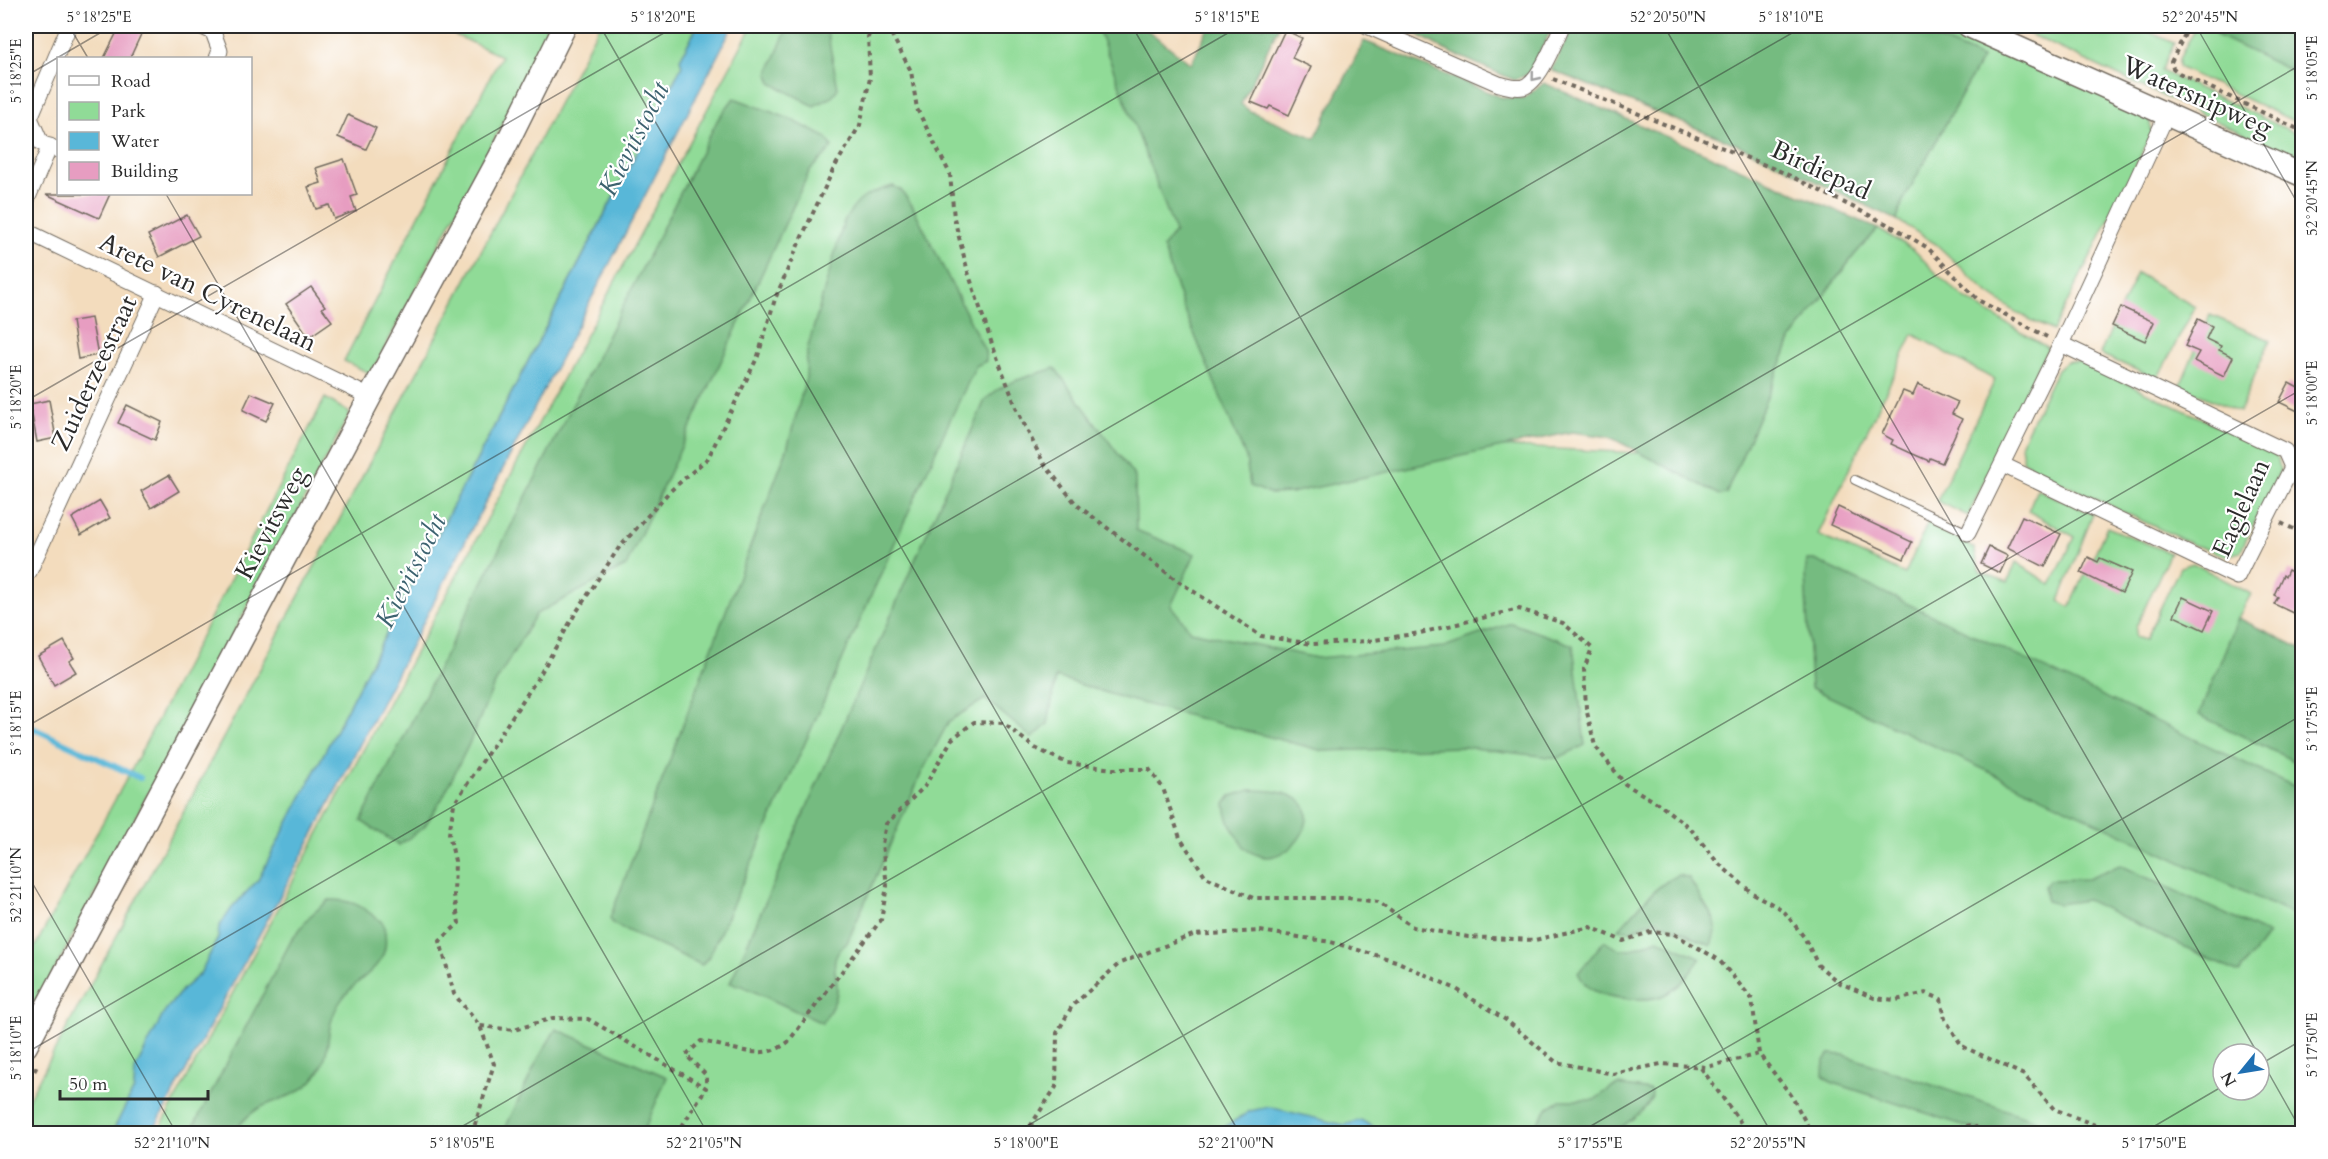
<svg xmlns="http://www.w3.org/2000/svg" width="2328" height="1159" font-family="Cardo,serif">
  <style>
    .green { fill: #90db97; stroke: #5e8361; stroke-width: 1.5; fill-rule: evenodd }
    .forest { fill: #74bb80; stroke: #507356; stroke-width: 1.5 }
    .water { fill: #59b7d8; stroke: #427182; stroke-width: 1.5 }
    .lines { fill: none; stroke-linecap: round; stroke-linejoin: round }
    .stream { stroke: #59b7d8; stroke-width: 6 }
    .building { fill: #e79dc1 }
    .lane-casing { stroke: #71695e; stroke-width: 10 }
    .street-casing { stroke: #71695e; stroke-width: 17 }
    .secondary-casing { stroke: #71695e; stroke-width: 25 }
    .path { stroke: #71695e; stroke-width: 4; stroke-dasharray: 4.5 4.5; stroke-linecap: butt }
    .lane { stroke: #fff; stroke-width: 8 }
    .street { stroke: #fff; stroke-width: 15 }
    .secondary { stroke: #fff; stroke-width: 22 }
    .oneway { stroke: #a0a0a0 }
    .ticks { fill: none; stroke: #2b2b2b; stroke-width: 1.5; stroke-opacity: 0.45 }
    .labels { text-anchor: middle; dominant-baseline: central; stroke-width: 4.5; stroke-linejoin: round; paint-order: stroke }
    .street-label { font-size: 26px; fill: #2b2b2b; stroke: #fff }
    .water-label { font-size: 27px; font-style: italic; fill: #3d6370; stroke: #fff }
    .neatline { fill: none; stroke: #2b2b2b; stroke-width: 2 }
    .ticks-label { font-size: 15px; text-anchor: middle; fill: #2b2b2b }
  </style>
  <rect width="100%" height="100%" fill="#fff"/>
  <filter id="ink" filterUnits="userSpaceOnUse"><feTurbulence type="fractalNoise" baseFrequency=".0167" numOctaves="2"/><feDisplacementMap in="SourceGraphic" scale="12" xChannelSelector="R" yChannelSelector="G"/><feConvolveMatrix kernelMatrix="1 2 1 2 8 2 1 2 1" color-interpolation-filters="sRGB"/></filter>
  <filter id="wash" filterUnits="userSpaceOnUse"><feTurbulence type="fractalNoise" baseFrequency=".008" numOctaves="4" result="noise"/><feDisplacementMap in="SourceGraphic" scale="24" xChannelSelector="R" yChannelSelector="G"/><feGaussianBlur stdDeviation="1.35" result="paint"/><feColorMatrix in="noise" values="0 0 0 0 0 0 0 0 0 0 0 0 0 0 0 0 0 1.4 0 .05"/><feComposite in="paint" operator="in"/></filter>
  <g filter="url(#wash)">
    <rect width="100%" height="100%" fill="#f3dcbd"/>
    <g class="green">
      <path d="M436 26H554L371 374 344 361 501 56Z"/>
      <path d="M599 26H694L695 30 680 59 682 65 258 880 232 908 220 927 218 938 200 974 183 989 165 1011 135 1070 134 1089 112 1133 26 1134V1103C221 746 411 386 599 26Z"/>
      <path d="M752 26H1098L1471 445 1663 454 1728 488 1792 338 1855 254 1878 229 1914 250 1940 277 1966 299 2048 348 2025 392 1968 516 1937 501 1995 380 1913 334 1818 535 1905 574 1928 522 1974 548 1980 572 2008 582 2016 562 2051 585 2075 537 2028 511 2037 489 2093 514 2059 601 2070 607 2107 527 2170 553 2136 627 2135 637 2145 640 2180 567 2193 563 2251 594 2238 618 2302 764V1133L157 1134ZM2223 1054H2259V1090H2223Z"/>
      <path d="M1907 26H1949L2137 109 2150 121 2152 133 2053 331 2019 314 1989 294 1936 244 1897 220 1902 203 1982 58Z"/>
      <path d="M2012 26H2136L2174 43 2161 71 2302 136V161Z"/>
      <path d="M2196 26H2221L2217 35 2302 76V125L2182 69 2179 66V59Z"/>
      <path d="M2137 273 2195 307 2157 379 2100 354Z"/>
      <path d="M2210 315 2270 340 2239 412 2180 386Z"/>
      <path d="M2067 361 2081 362 2271 451 2278 459 2280 471 2240 552 2227 556 2194 545 2038 472 2023 460 2021 444 2057 370Z"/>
      <path d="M325 398 350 413 26 1024V963L134 765Z"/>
    </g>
    <g class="forest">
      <path d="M788 26H826L838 88 832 97 814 106 771 83 768 74Z"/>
      <path d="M1097 26H1142L1191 64 1209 26H1279L1241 104 1250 111 1315 138 1364 41 1503 98H1524L1544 83 1878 229 1855 254 1792 338 1726 494 1720 495 1610 437 1572 432 1291 493 1271 494 1250 486 1246 458 1183 307 1163 247 1175 232Z"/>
      <path d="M1403 26H1553L1529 74 1514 80 1445 50Z"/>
      <path d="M1573 26H1907L1982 58 1902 203 1897 220 1741 146 1551 70Z"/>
      <path d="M2221 26H2278L2285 32 2302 37V76L2216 35Z"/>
      <path d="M734 98 790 119 827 138 832 146C829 154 817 162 810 170L626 566 536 614 493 687 469 744 442 799 424 827 399 845 361 821 718 119Z"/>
      <path d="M893 186 901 190 913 207 985 351 986 361 976 366 948 424 710 955 702 965 613 924 610 918 787 449 806 378 807 350 844 221C859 197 866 194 893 186Z"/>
      <path d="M1055 368 1135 477 1136 530 1195 554 1171 606 1191 631 1317 658 1444 647 1511 623 1573 645 1585 745 1558 758 1464 747 1323 751 1126 699 1056 677 1048 724 1032 738 985 699 949 721 922 772 847 943C823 963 842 975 836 997 834 1006 827 1015 822 1023L742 986 730 983 985 400C1004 381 1030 376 1055 368Z"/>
      <path d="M1807 560H1815L2302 790V919L1811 688 1805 575Z"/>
      <path d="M2238 618 2302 649V765L2199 715Z"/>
      <path d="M1250 790C1267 791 1284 790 1299 800 1323 817 1289 867 1258 855 1253 853 1249 852 1246 849 1243 846 1240 841 1238 837 1230 827 1226 817 1225 804L1231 796Z"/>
      <path d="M2120 865 2268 934 2239 973 2087 900 2058 904 2046 901 2045 886 2049 880 2085 879Z"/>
      <path d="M1679 875 1689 878 1715 921 1716 928 1711 946 1657 920 1647 923 1631 931 1619 929C1636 911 1655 884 1679 875Z"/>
      <path d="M329 900C356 900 362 907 383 923 396 971 357 972 338 1005 322 1033 335 1055 312 1081 299 1095 275 1100 259 1108 249 1114 239 1125 233 1133H190L291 941 310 916Z"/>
      <path d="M1658 939 1701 958C1691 972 1682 986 1666 994 1650 1003 1609 999 1593 990 1586 986 1581 979 1578 973L1604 941C1626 957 1636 947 1658 939Z"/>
      <path d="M556 1029 667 1077 643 1133H503L538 1059Z"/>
      <path d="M1830 1054 1844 1055 2074 1133H1987L1831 1082 1823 1077 1824 1060Z"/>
      <path d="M1618 1085 1650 1090 1652 1097C1645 1114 1627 1120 1616 1133H1538L1534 1128 1547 1108 1560 1100H1594L1611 1088Z"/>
    </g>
    <g class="water">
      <path d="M694 26H733L303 854 152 1133H112L134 1089 135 1070 165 1011 183 989 200 974 218 938 219 927 232 908 258 880 682 66 680 59 695 31Z"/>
      <path d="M1269 1107 1344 1125 1361 1120 1384 1133H1215L1250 1111Z"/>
    </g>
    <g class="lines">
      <path class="stream" d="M26 725 140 778"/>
    </g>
    <g id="blocks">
      <g class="building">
        <path d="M120 26H133L143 30 130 58H104Z"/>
        <path d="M1285 30 1302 38 1292 58 1311 67 1289 115 1270 106 1268 109 1251 102Z"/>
        <path d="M348 115 376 128 366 149 338 137Z"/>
        <path d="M344 159 357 195 351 197 356 211 334 219 329 205 316 209 308 187 321 183 316 168Z"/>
        <path d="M46 194H110L99 218Z"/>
        <path d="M187 215 199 236 159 257 148 235Z"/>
        <path d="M311 287 325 306 322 308 332 321 309 337 286 304Z"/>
        <path d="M2121 307 2154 322 2145 341 2112 326Z"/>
        <path d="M91 318 98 355 78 359 72 321Z"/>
        <path d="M2198 319 2212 326 2206 339 2221 346 2219 350 2233 357 2224 376 2194 361 2199 352 2185 346Z"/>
        <path d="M2289 383 2302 390V413L2279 402Z"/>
        <path d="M1918 384 1958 402 1952 414 1962 419 1942 463 1930 458 1929 461 1913 454 1891 444 1893 440 1882 434 1903 391 1913 395Z"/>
        <path d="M251 393 275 403 266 421 243 410Z"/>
        <path d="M49 400 56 438 37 442 30 404Z"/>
        <path d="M127 405 162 422 155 440 118 423Z"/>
        <path d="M169 475 179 491 151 508 141 491Z"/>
        <path d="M100 501 110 518 81 535 72 518Z"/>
        <path d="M1838 507 1912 542 1904 559 1830 525Z"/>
        <path d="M2022 516 2061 534 2045 567 2007 548Z"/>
        <path d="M1989 547 2008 556 2000 573 1981 564Z"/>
        <path d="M2088 557 2098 562 2100 558 2132 572 2122 593 2081 573Z"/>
        <path d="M2288 570 2302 577V604L2297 615 2274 604 2278 597 2274 595 2283 575 2285 577Z"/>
        <path d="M2183 597 2213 611 2204 630 2174 616Z"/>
        <path d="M64 641 74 658 69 661 76 672 54 685 38 656Z"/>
      </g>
    </g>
  </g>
  <g filter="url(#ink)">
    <use href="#blocks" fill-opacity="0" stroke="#71695e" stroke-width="1.5"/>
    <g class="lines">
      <defs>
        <path id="lane" d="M1855 480 1968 533"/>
        <g id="street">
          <path d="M200 26 213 32 220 51 217 58"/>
          <path d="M1367 26 1499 84C1508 86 1515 89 1523 87 1540 82 1555 41 1562 26"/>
          <path d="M58 150 41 143 30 118 69 26"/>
          <path d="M26 202 50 146"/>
          <path d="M26 231 370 397"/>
          <path d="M2003 465 2237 577 2292 467 2285 451 2061 344"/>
          <path d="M1968 533 2061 344 2167 114"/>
          <path d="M29 572 157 293"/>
        </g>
        <g id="secondary">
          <path d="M1969 26 2302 175"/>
          <path d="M26 1046 370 397 502 153 565 26"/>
        </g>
      </defs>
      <use href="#lane" class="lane-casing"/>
      <use href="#street" class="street-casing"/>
      <use href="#secondary" class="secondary-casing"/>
      <g class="path">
        <path d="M873 26 868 37 870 78 860 125 834 168 799 243 775 299 758 356 708 458 669 492 618 549 575 614 539 676 454 804 449 834 455 861 454 895 459 923 440 941 454 994 480 1026 514 1030 553 1018 588 1019 706 1088V1075L686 1055 701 1041C730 1046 762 1063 788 1042L881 920 887 886 882 844 886 824 925 786 952 739 974 722 1003 723 1035 748 1067 763 1113 769H1149L1163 788 1180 838 1206 877 1253 898H1347L1378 902 1413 927 1468 937 1535 940 1590 927 1623 941 1650 932 1674 934 1719 960 1752 999 1759 1054 1791 1095 1812 1134"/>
        <path d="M887 26 911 71 917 109 950 174 954 218 968 272 992 344 1018 412 1044 464 1077 505 1175 579 1261 636 1313 644 1368 641 1420 633 1519 609 1563 623 1592 648 1584 669 1586 708 1595 746 1625 784 1659 804 1690 828 1717 862 1752 893 1783 910 1804 937 1818 965 1838 982 1874 998 1896 1000 1926 993 1941 999 1945 1019 1962 1046 2024 1075 2054 1109 2118 1134"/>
        <path d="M2189 26 2171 62 2173 68 2179 73 2302 131"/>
        <path d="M1553 79 1782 172 1893 227 1928 248 1978 300 2047 337"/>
        <path d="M2281 523 2302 533"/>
        <path d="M1701 1068 1749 1134"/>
        <path d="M26 1087 38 1064"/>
        <path d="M472 1134 494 1064 480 1026"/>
        <path d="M677 1134 706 1088"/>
        <path d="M1025 1134 1056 1087 1057 1033 1072 1006 1120 963 1193 935 1260 931 1331 942 1396 961 1456 989 1506 1020 1556 1062 1613 1074 1661 1064 1707 1067 1759 1054"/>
        <path d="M1912 1134 1972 1125 1984 1134"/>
      </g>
      <use href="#lane" class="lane"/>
      <use href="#street" class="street"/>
      <use href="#secondary" class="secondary"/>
    </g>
    <defs><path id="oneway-chevron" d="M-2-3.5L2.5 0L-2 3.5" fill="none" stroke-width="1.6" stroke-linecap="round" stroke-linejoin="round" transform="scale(1.5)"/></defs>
    <use class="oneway" href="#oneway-chevron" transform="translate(1535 77) rotate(129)"/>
  </g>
  <path class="ticks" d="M69 26 88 58M600 26 1240 1134M1132 26 1772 1134M1664 26 2258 1054M2196 26 2302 211M26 76 112 26M166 194 708 1134M26 401 676 26M26 727 1240 26M26 872 177 1134M26 1053 1804 26M2259 1056 2302 1132M2259 1065 2302 1040M449 1134 2302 64M1013 1134 2302 389M1577 1134 2302 715M2141 1134 2223 1086"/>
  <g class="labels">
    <g class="street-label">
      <text transform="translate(2197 96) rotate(24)">Watersnipweg</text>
      <text transform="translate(1821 170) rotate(25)">Birdiepad</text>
      <text transform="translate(208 292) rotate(26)">Arete van Cyrenelaan</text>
      <text transform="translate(94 373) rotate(-65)">Zuiderzeestraat</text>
      <text transform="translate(2241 508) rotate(-66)">Eaglelaan</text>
      <text transform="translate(271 523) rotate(-62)">Kievitsweg</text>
    </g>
    <g class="water-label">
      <text transform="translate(634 139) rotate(-63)">Kievitstocht</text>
      <text transform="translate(411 571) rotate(-63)">Kievitstocht</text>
    </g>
  </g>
  <rect width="2328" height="1159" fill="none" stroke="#fff" stroke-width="66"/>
  <rect x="57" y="57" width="195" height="138" fill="#ffffff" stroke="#aaaaaa" stroke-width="1.5"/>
  <rect x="69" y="76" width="30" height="9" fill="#ffffff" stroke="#aaaaaa" stroke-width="1.5"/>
  <text x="111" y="87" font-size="18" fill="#2b2b2b">Road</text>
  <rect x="69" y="102" width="30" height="18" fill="#90db97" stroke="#aaaaaa" stroke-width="1.5"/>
  <text x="111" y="117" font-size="18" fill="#2b2b2b">Park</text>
  <rect x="69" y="132" width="30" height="18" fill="#59b7d8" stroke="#aaaaaa" stroke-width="1.5"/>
  <text x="111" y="147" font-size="18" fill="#2b2b2b">Water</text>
  <rect x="69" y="162" width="30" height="18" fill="#e79dc1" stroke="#aaaaaa" stroke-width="1.5"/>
  <text x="111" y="177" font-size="18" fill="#2b2b2b">Building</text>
  <g transform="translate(2241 1072) rotate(240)"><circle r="28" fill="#ffffff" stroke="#aaaaaa" stroke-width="1.5"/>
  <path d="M0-4.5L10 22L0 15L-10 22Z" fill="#1f6fb2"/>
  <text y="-9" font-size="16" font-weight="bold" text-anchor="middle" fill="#2b2b2b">N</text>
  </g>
  <path d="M60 1090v9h148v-9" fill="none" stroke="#2b2b2b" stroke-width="3"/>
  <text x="69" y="1090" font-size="18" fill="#2b2b2b" stroke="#ffffff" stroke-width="4.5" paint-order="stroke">50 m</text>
  <rect x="33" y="33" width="2262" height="1093" class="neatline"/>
  <g class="ticks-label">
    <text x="99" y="22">5°18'25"E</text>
    <text x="663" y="22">5°18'20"E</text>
    <text x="1227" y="22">5°18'15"E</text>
    <text x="1668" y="22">52°20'50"N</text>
    <text x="1791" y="22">5°18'10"E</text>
    <text x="2200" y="22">52°20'45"N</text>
    <text transform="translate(2312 68) rotate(-90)" y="5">5°18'05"E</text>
    <text transform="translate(16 71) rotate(-90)" y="5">5°18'25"E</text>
    <text transform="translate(2312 198) rotate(-90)" y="5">52°20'45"N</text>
    <text transform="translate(2312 393) rotate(-90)" y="5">5°18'00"E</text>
    <text transform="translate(16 397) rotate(-90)" y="5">5°18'20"E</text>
    <text transform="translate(2312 719) rotate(-90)" y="5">5°17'55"E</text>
    <text transform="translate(16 723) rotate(-90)" y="5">5°18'15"E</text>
    <text transform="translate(16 885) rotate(-90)" y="5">52°21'10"N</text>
    <text transform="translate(2312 1045) rotate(-90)" y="5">5°17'50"E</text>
    <text transform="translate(16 1048) rotate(-90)" y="5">5°18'10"E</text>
    <text x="172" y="1148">52°21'10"N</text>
    <text x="462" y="1148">5°18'05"E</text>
    <text x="704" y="1148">52°21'05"N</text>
    <text x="1026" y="1148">5°18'00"E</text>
    <text x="1236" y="1148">52°21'00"N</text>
    <text x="1590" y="1148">5°17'55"E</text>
    <text x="1768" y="1148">52°20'55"N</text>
    <text x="2154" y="1148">5°17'50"E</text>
  </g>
</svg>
